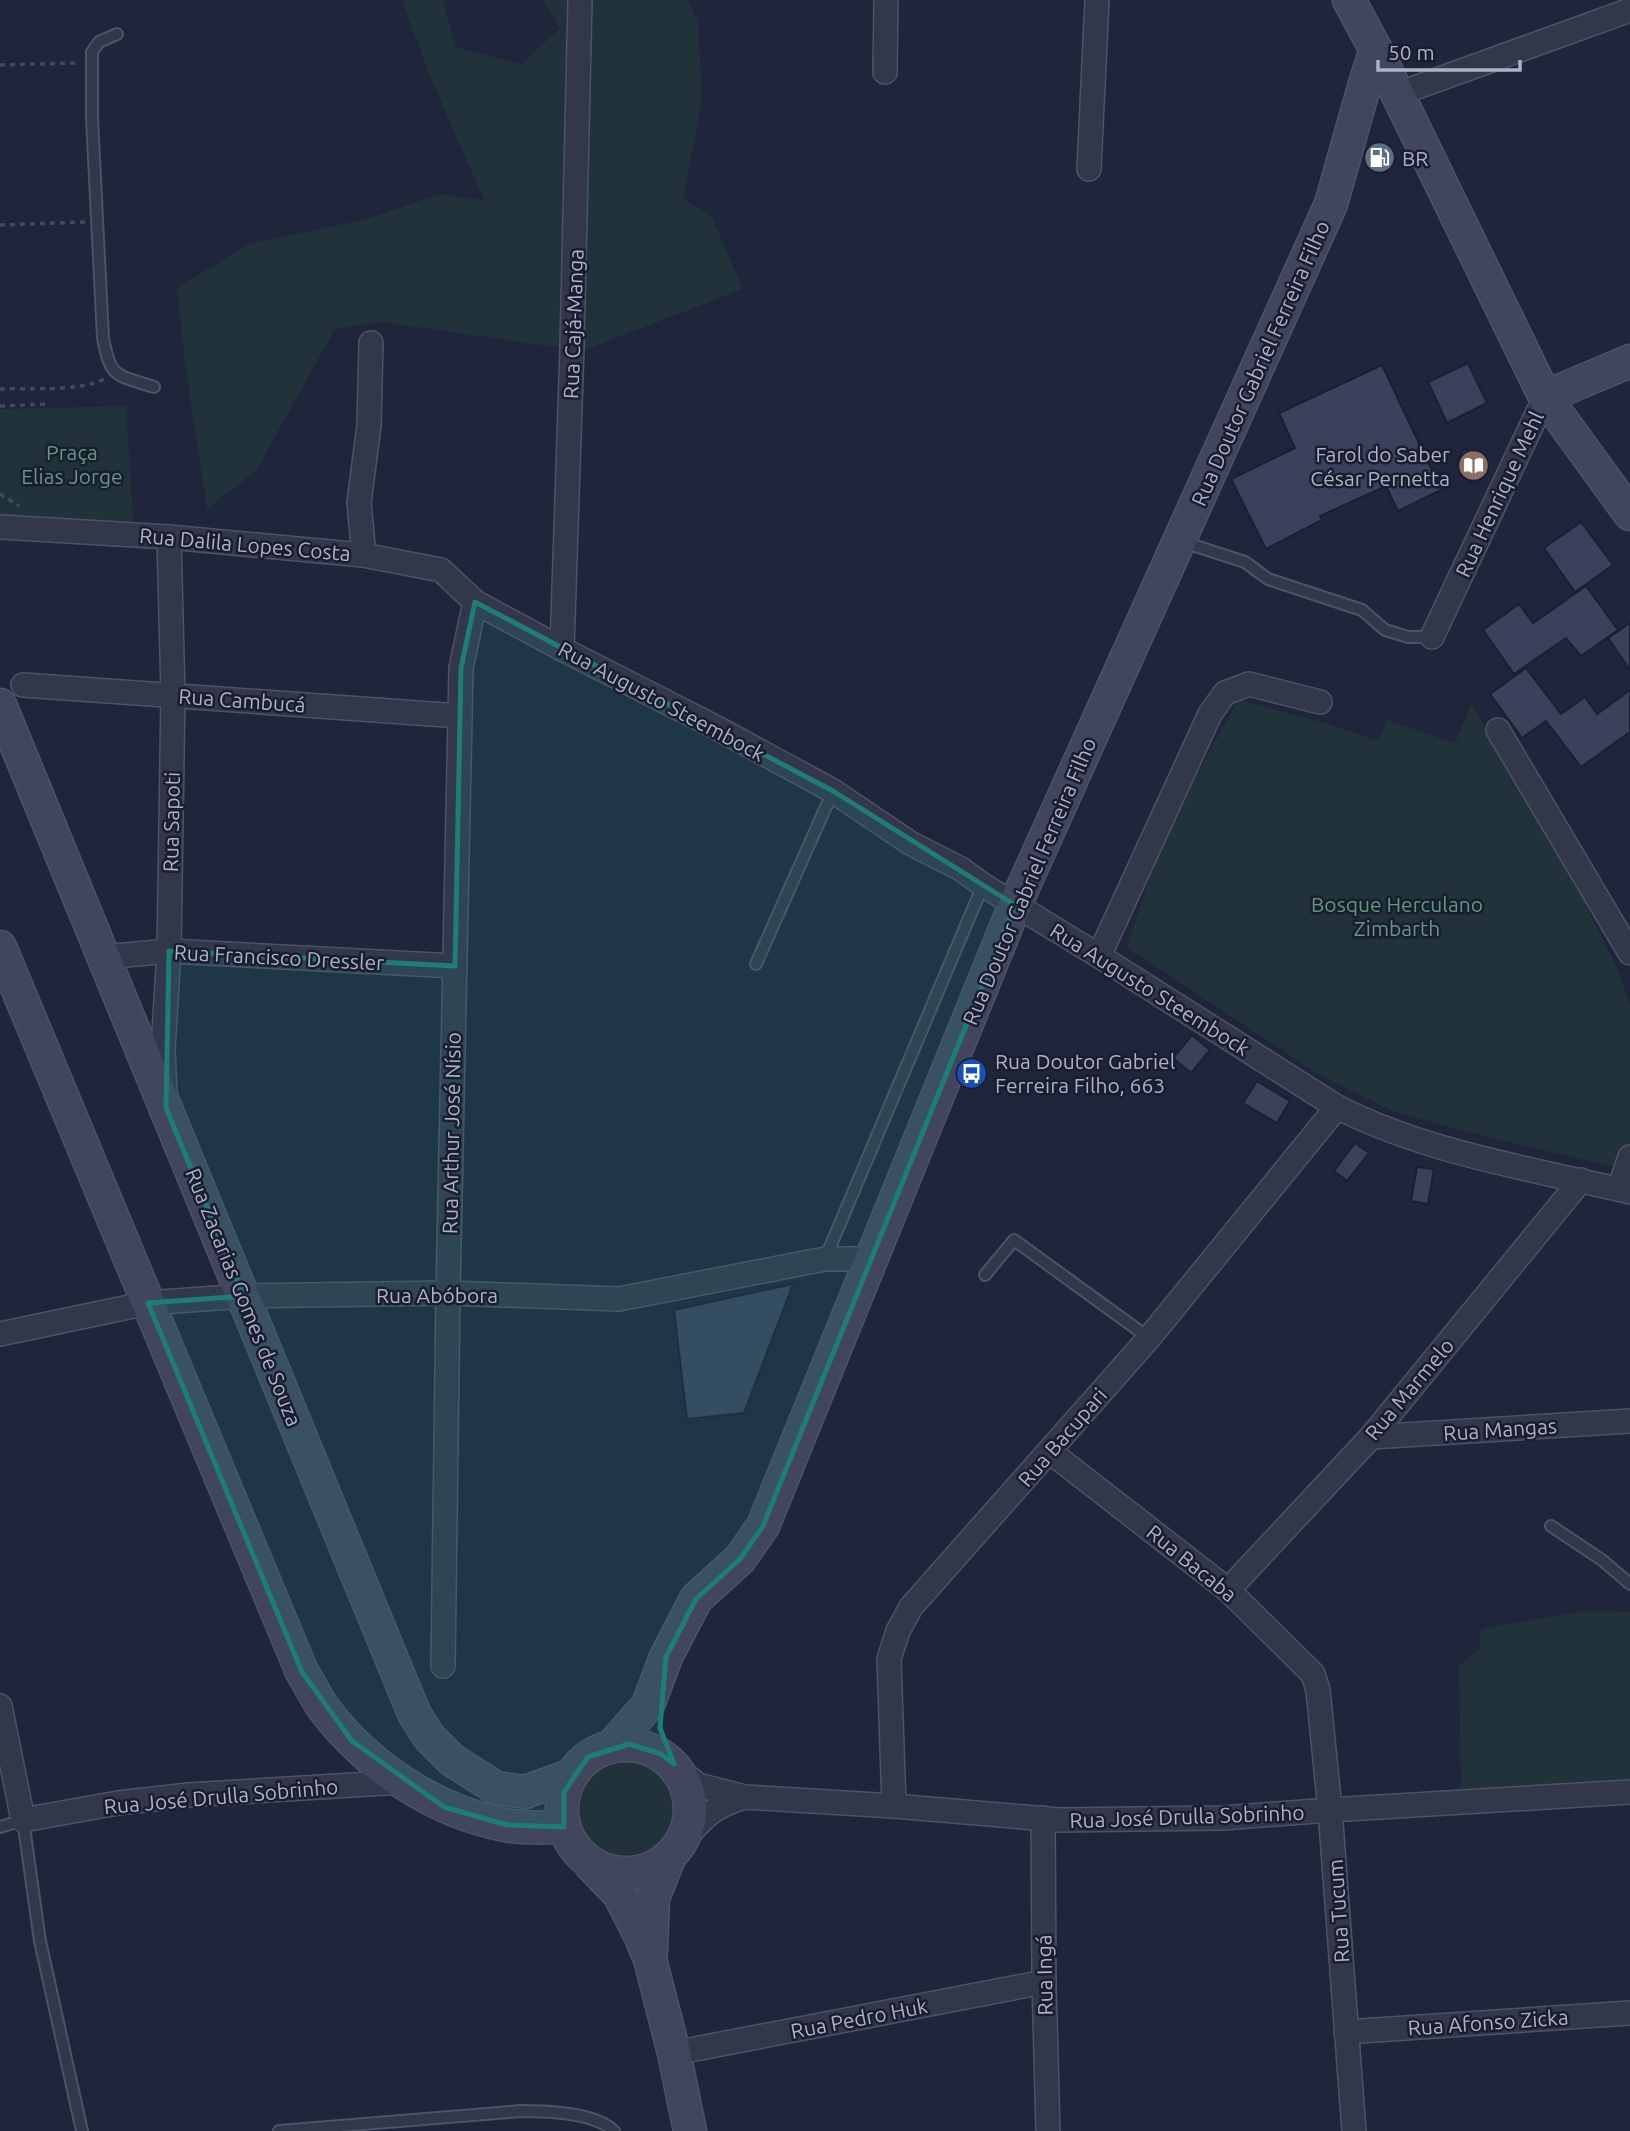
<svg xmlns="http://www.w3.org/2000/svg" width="1630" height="2131" font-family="Ubuntu,sans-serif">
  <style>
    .green { fill: #21323b }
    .building { fill: #3b415b; stroke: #1b1f31; stroke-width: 2 }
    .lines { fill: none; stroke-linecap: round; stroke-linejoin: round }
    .service-casing { stroke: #4e5265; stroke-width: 14 }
    .minor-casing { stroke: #4e5265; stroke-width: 26 }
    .secondary-casing { stroke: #4e5265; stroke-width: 35 }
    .path { stroke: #3c4e56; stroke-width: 3.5; stroke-dasharray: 5 5; stroke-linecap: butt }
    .service { stroke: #33374a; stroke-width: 10 }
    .minor { stroke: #33374a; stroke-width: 23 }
    .secondary { stroke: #41455e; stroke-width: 32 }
    .marked { fill: #1f7c77; fill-opacity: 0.2; stroke: #1f7c77; stroke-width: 5; stroke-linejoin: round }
    .labels { text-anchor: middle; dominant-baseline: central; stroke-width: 5; stroke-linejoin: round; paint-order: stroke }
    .poi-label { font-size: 21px; fill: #aeb2c7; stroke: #191d2f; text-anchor: start }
    .street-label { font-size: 21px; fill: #aeb2c7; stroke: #191d2f }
    .park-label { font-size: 21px; fill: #63997d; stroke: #191d2f }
  </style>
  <rect width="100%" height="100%" fill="#1f253a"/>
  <g class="green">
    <path d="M402 0H443L455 47 521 64 560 28 542 0H687L698 20 702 101 683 199 712 217 743 289 582 351 382 322 335 329 256 471 207 509 185 364 177 288 249 244 367 219 440 194 484 200 429 74Z"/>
    <path d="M126 406 134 529 0 516V409Z"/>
    <path d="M1238 700 1329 724 1378 741 1387 720 1455 743 1471 704 1547 826 1616 966 1630 1003V1147L1622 1169 1464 1131 1392 1111 1321 1076 1127 947 1164 834Z"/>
    <path d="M1585 1611 1630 1612V1792L1461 1802 1459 1665 1479 1650 1481 1629Z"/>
    <circle cx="626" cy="1809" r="53"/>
  </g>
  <g class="building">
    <path d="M1468 363 1487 403 1447 423 1428 382Z"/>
    <path d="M1382 365 1441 490 1398 511 1386 486 1320 516 1322 520 1266 549 1231 479 1295 448 1279 413Z"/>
    <path d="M1464 449 1487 460 1475 484 1460 476 1458 459Z"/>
    <path d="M1581 522 1613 565 1575 592 1544 548Z"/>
    <path d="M1586 586 1618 630 1581 656 1566 638 1514 674 1483 630 1519 604 1533 623Z"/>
    <path d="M1630 623V670L1608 638Z"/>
    <path d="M1526 668 1561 714 1585 697 1597 714 1630 690V732L1581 767 1546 721 1522 738 1490 694Z"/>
    <path d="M1192 1035 1210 1050 1191 1073 1173 1058Z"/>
    <path d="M1257 1081 1290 1101 1277 1123 1243 1103Z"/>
    <path d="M1355 1143 1369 1153 1347 1181 1334 1171Z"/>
    <path d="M1417 1167 1434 1169 1428 1204 1411 1201Z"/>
    <path d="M793 1284 744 1413 687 1419 674 1310Z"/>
  </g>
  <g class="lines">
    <defs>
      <g id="service">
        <path d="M117 34 99 42 92 52V118L103 338C111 380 116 374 154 387"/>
        <path d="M1183 542 1245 562 1268 579 1362 610 1385 630 1408 637H1432"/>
        <path d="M756 964 833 791"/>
        <path d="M825 1259 983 885"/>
        <path d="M985 1275 1014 1240 1149 1338"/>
        <path d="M1551 1526 1602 1560 1630 1584"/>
        <path d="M0 1827 23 1820 40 1941 82 2131"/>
        <path d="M279 2131 521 2111C547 2111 594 2112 614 2131"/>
      </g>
      <g id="minor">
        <path d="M885 72 886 0"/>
        <path d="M1398 94 1630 10"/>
        <path d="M1089 169 1097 0"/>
        <path d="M0 527 169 537 363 555 441 570 475 602 562 649 717 728 833 791 910 843 961 869 983 885 1099 956 1337 1107C1428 1153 1532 1169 1630 1192"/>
        <path d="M363 555V545L359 503 369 425 371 343"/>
        <path d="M1432 637 1545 397"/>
        <path d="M562 649 572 347 580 0"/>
        <path d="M23 685 460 716"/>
        <path d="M1498 730 1630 953"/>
        <path d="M1099 956 1210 714 1225 693 1249 684 1320 702"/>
        <path d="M104 957 169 951 455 966"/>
        <path d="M165 1093 163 1050 169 951 173 695 169 537"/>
        <path d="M1619 1189 1630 1157"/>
        <path d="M0 1334 148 1303 244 1296 448 1293 619 1299 825 1259H873"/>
        <path d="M1371 1437 1630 1421"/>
        <path d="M1049 1451 1228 1590 1313 1674 1318 1690 1330 1810 1354 2131"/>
        <path d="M1228 1590 1371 1437 1581 1180"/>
        <path d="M443 1666 448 1293 461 668 475 602"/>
        <path d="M0 1706 23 1820 118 1803 189 1795 402 1782"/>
        <path d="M679 1770 698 1785 745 1797 894 1806 1059 1820 1223 1818 1330 1810 1630 1792"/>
        <path d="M894 1806 889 1659 898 1631 911 1607 1149 1338 1337 1107"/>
        <path d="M1043 1818 1044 1982 1048 2131"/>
        <path d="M682 1842C703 1818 713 1806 745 1797"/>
        <path d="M1346 2032 1630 2013"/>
        <path d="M674 2053 1044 1982"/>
      </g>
      <g id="secondary">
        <path d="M1349 0 1376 50 1545 397 1630 514"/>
        <path d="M1545 397 1630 361"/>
        <path d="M0 705 414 1713 429 1737 452 1760 496 1788 525 1792 570 1776"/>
        <path d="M0 947 302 1672C310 1684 316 1698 324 1709 368 1767 434 1811 505 1825 524 1829 545 1827 564 1827"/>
        <circle cx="626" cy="1809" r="64"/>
        <path d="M612 1746 648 1705 666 1657 696 1599 740 1559 763 1526 1015 905 1331 204 1366 80 1376 50"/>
        <path d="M591 1865 619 1894 641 1937 650 1959 674 2053 690 2131"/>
        <path d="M651 1951 653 1898 669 1858"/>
      </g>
    </defs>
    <use href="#service" class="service-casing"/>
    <use href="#minor" class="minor-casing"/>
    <use href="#secondary" class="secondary-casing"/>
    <g class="path">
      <path d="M0 65 79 63"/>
      <path d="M0 225 85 222"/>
      <path d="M0 389C32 388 76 392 105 379"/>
      <path d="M0 406 48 404"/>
      <path d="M0 494 19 506"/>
    </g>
    <use href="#service" class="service"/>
    <use href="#minor" class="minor"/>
    <use href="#secondary" class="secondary"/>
  </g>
  <path class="marked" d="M475 602 833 791 1015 905 763 1526 740 1559 696 1599 666 1657 660 1728 674 1764 661 1754 629 1744 588 1757 564 1792V1827L507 1825 444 1807 352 1741 302 1672 148 1303 244 1296 166 1108 169 951 455 966 461 668Z"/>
  <defs>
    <symbol id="fuel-disc" viewBox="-11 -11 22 22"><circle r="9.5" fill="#5c6f8a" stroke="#191d2f"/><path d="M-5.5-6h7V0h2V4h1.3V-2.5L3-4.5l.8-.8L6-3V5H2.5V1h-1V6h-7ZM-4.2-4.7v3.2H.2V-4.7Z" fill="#fff"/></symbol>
    <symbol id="library-disc" viewBox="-11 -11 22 22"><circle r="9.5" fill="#8d6e63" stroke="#191d2f"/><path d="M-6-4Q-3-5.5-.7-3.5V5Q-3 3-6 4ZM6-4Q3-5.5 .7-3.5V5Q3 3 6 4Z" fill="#fff"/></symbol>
    <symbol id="bus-disc" viewBox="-11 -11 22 22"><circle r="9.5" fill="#1a4fb4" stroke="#191d2f"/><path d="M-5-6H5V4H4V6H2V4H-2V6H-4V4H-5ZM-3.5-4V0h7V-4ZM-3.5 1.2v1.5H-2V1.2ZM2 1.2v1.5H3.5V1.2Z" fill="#fff"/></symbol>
  </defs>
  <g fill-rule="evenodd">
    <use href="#fuel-disc" x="1362" y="140" width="35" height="35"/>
    <use href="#library-disc" x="1456" y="448" width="35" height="35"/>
    <use href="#bus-disc" x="954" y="1056" width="35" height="35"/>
  </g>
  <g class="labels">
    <g class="poi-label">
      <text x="1402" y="158">BR</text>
      <text x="1450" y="454" text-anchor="end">Farol do Saber<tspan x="1450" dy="24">César Pernetta</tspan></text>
      <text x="995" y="1061">Rua Doutor Gabriel<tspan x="995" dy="24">Ferreira Filho, 663</tspan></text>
    </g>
    <g class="street-label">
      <text transform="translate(573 324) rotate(-88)">Rua Cajá-Manga</text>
      <text transform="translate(1260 363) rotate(-66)">Rua Doutor Gabriel Ferreira Filho</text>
      <text transform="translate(1499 494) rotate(-65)">Rua Henrique Mehl</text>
      <text transform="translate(245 544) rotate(5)">Rua Dalila Lopes Costa</text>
      <text transform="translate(242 700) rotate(4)">Rua Cambucá</text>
      <text transform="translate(662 701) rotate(28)">Rua Augusto Steembock</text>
      <text transform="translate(171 822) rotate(-89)">Rua Sapoti</text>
      <text transform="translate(1029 881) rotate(-67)">Rua Doutor Gabriel Ferreira Filho</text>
      <text transform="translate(279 957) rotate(3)">Rua Francisco Dressler</text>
      <text transform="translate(1150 989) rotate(32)">Rua Augusto Steembock</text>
      <text transform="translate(451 1133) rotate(-89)">Rua Arthur José Nísio</text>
      <text x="437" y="1295">Rua Abóbora</text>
      <text transform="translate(244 1297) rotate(68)">Rua Zacarias Gomes de Souza</text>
      <text transform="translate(1409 1389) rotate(-50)">Rua Marmelo</text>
      <text transform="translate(1500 1429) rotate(-4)">Rua Mangas</text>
      <text transform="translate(1062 1437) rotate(-49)">Rua Bacupari</text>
      <text transform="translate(1192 1563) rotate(39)">Rua Bacaba</text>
      <text transform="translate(221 1796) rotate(-5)">Rua José Drulla Sobrinho</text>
      <text transform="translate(1187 1816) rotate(-2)">Rua José Drulla Sobrinho</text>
      <text transform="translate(1338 1911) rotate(-94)">Rua Tucum</text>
      <text transform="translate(1044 1975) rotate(-91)">Rua Ingá</text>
      <text transform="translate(859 2018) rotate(-11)">Rua Pedro Huk</text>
      <text transform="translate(1488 2022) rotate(-4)">Rua Afonso Zicka</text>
    </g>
    <g class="park-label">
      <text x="72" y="452">Praça<tspan x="72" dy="24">Elias Jorge</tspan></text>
      <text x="1397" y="904">Bosque Herculano<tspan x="1397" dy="24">Zimbarth</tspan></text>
    </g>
  </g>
  <path d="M1378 60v10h142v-10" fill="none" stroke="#aeb2c7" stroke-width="3.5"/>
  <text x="1388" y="60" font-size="21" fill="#aeb2c7" stroke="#191d2f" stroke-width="5" paint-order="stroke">50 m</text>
</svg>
